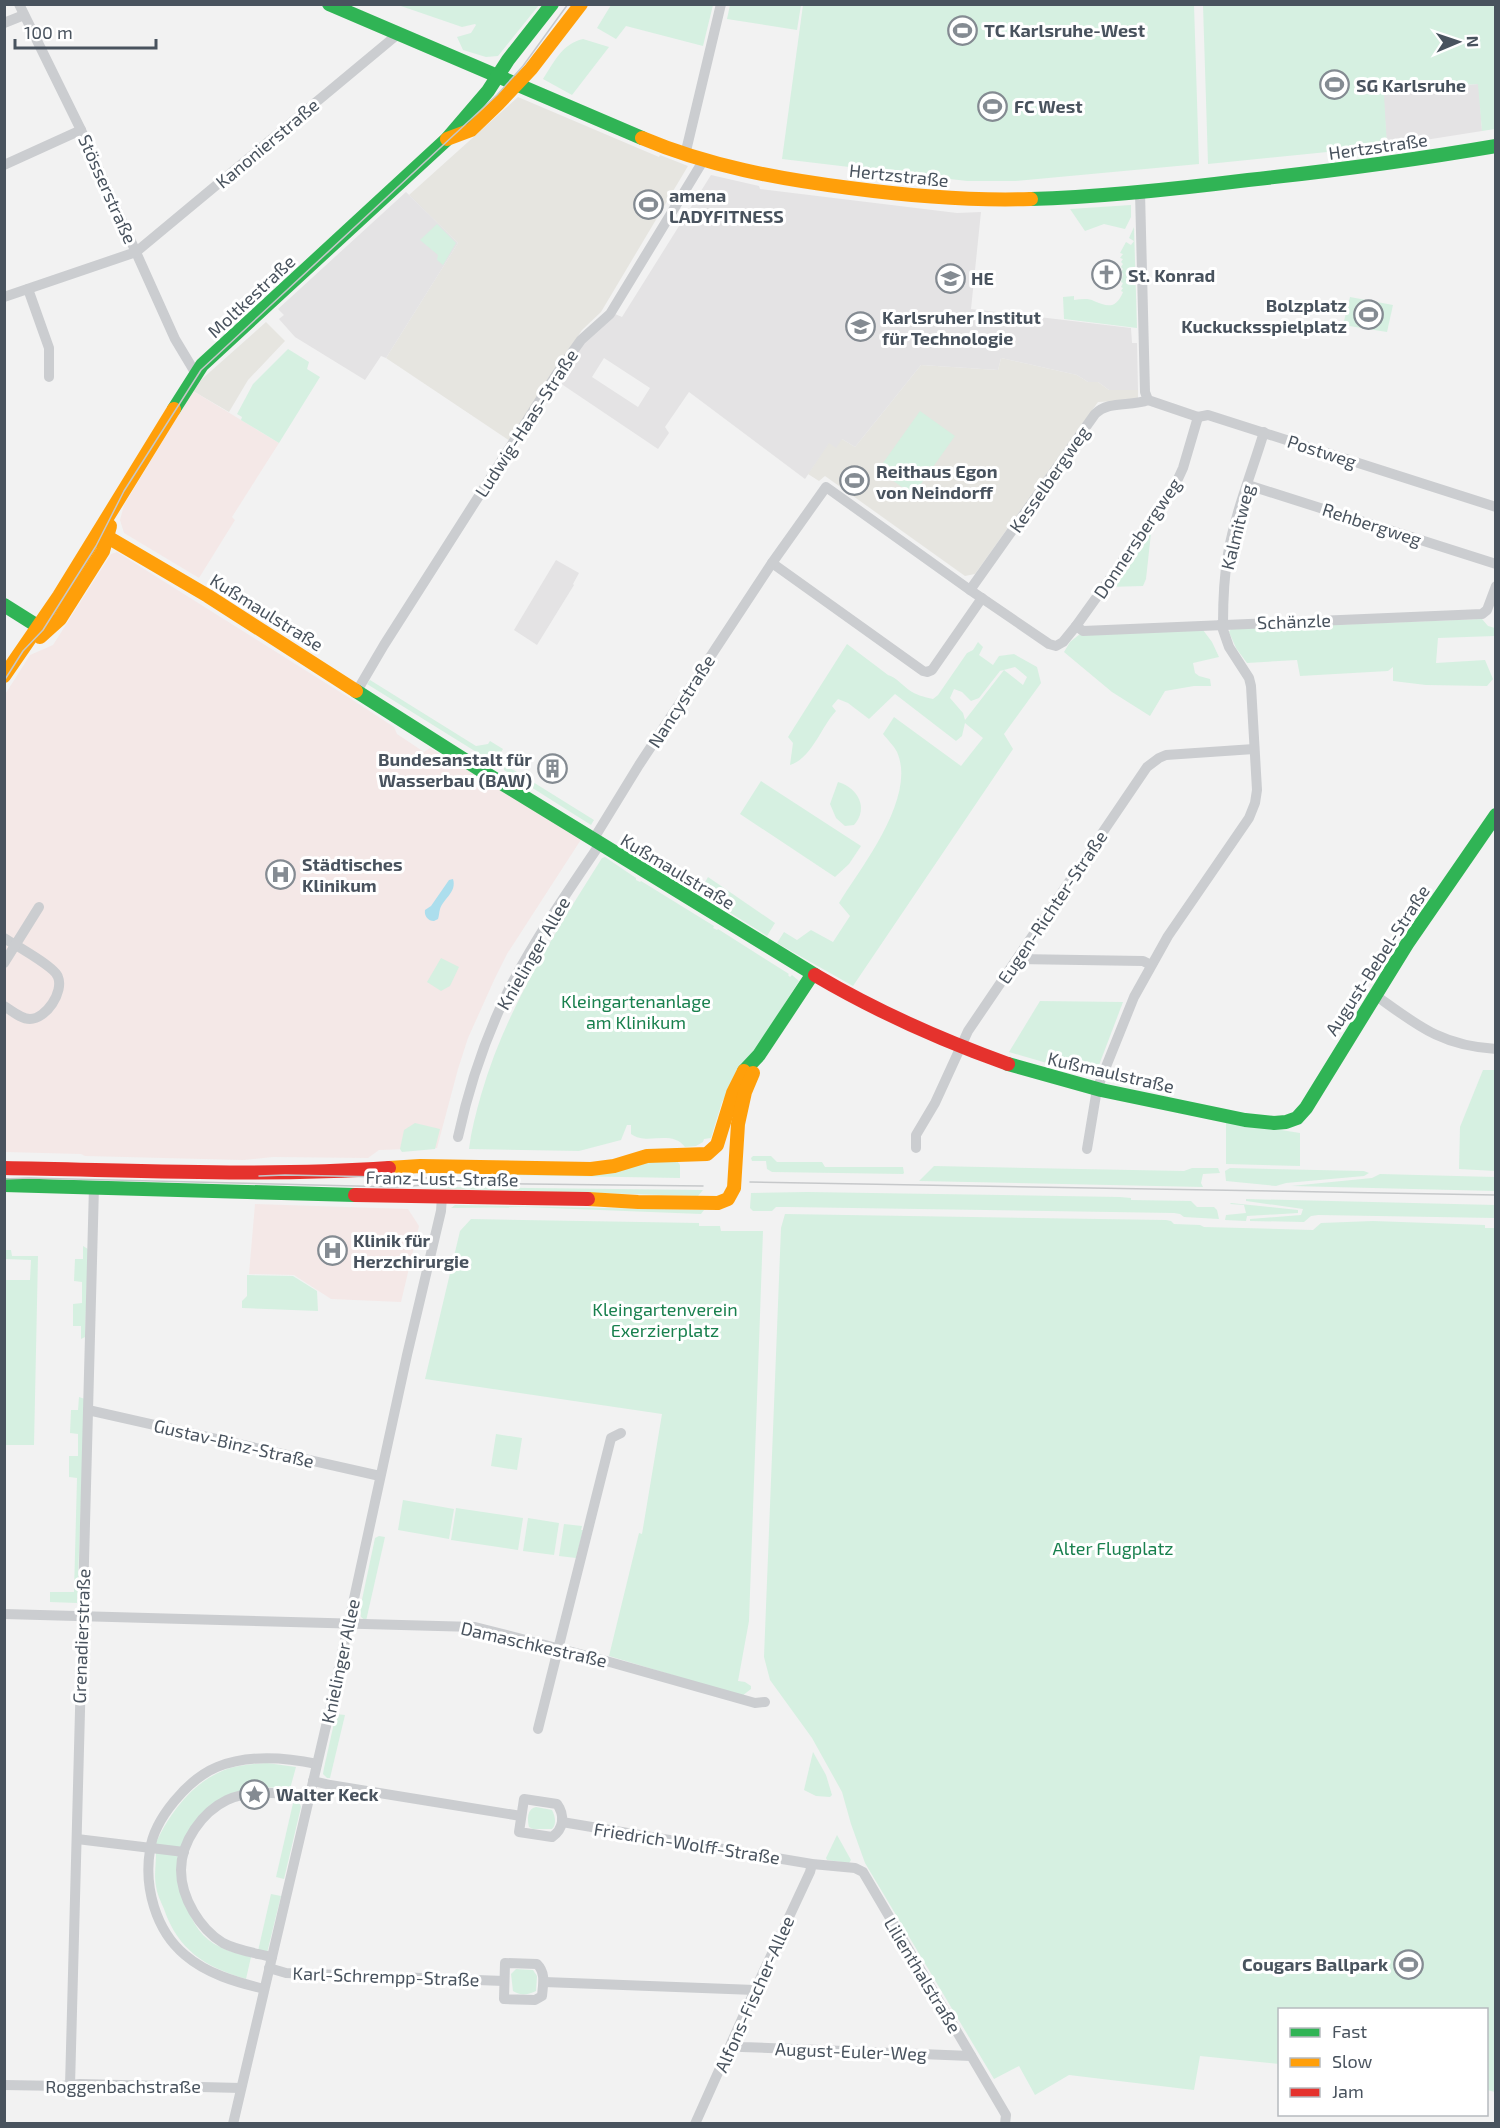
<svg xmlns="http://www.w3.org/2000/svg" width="1500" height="2128" font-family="'Exo 2',sans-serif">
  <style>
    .commercial { fill: #e6e5e0 }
    .education { fill: #e4e3e4; fill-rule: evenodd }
    .medical { fill: #f4e8e7 }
    .green { fill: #d6f0e1; fill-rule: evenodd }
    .water { fill: #acdeed }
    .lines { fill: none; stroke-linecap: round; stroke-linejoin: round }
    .street { stroke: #cbcdd0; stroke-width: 10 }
    .fast { stroke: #30b455; stroke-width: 14 }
    .slow { stroke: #ff9f0a; stroke-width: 14 }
    .jam { stroke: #e5322d; stroke-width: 14 }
    .tram { stroke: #c6c8ca; stroke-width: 1.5 }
    .labels { text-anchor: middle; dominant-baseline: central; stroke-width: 6; stroke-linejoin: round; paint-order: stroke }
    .poi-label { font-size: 18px; font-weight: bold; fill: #49535e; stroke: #fff; text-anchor: start }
    .street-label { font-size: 18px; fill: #49535e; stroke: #fff }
    .park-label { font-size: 18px; fill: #19804e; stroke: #fff }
  </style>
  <rect width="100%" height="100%" fill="#f2f2f2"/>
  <g class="commercial">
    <path d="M518 97 659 157 660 155 688 166 601 312 582 330 510 441 386 358 458 243 409 195Z"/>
    <path d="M266 322 285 341 248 380 229 412 193 391 202 379Z"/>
    <path d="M1001 358 1077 375 1088 382H1098L1109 390H1138V400L1098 402 975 574 965 576 825 476 819 481 808 474 829 442 842 439 855 447 921 365 998 370Z"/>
  </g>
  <g class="education">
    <path d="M1479 84 1482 131 1387 146 1383 95 1442 90 1449 86Z"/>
    <path d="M711 175 759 186 760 189 957 213 981 212 971 309 1131 328 1132 343H1137L1138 390H1109L1098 382H1088L1077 375 1001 358 998 370 921 365 855 447 842 439 836 448 829 443 805 479 689 392 665 427 669 433 658 449 557 381 579 348 615 314 622 317ZM604 358 650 388 638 407 592 377Z"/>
    <path d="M406 192 458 243 386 358 381 356 365 380 295 337 279 319 284 315 278 309Z"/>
    <path d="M556 560 579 573 573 584 574 585 537 645 514 630Z"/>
  </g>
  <g class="medical">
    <path d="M193 391 279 443 232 517 235 520 199 578 124 533 120 520 124 505Z"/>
    <path d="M117 552 348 697 394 727 397 734 424 752 430 748 582 838 507 954 495 978 468 1038 458 1069 437 1148 379 1150 368 1158 273 1157 243 1160 85 1156 81 1154 5 1152 4 696 30 655 53 645 111 554Z"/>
    <path d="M255 1204 408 1209 419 1226 401 1302 331 1299 294 1275 249 1274Z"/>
  </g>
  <g class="green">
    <path d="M398 5 539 4V5L498 56 486 57 463 50 457 37 471 33 476 25 475 24 462 27Z"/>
    <path d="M611 5V4L713 5 703 46 626 26 616 39 597 28Z"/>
    <path d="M730 5H801L797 30 727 19Z"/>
    <path d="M803 5H1194L1199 164 1016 181H967L782 159Z"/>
    <path d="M1203 5H1495V129L1482 131 1478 84 1449 86 1442 90 1384 95 1387 146 1208 164Z"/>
    <path d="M583 39 609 47 572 95 543 79C554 62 562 44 583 39Z"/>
    <path d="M1131 205V217L1125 229 1104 224 1085 231 1070 209Z"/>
    <path d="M437 224 456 243 443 265 437 260 438 255 420 240Z"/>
    <path d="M1134 227 1137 328 1064 319 1063 297 1074 296V300C1081 299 1089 298 1094 301 1108 307 1116 309 1123 292L1121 291 1123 288 1121 287 1123 283 1121 282 1123 274 1121 272 1123 269 1121 267 1123 264 1121 262 1123 259 1120 258 1123 254 1120 253 1126 242 1131 245 1134 241 1129 238Z"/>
    <path d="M1350 297 1393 305 1387 332 1343 325Z"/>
    <path d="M288 349 309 362 307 369 320 377 279 443 241 420 242 417 237 414 253 384Z"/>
    <path d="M920 411 955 436 913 495 878 470Z"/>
    <path d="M1147 531 1151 533 1146 579 1143 586 1108 587Z"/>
    <path d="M1482 619 1488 626 1495 628V636L1438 638 1436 663 1485 660 1493 679 1487 686 1426 685 1393 681V667L1388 671 1300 676 1297 660 1247 663 1236 648 1229 632 1231 629Z"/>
    <path d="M1203 630 1212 642 1219 657 1193 663 1195 673 1199 676 1210 679 1211 686H1194L1165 691 1150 716 1112 692 1064 652 1070 642 1080 634Z"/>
    <path d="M978 642 983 647 979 655 993 665 999 656 1014 654 1037 667 1041 683 1004 734 1013 749 853 986 777 943 784 932 797 940 811 930 833 942 850 916 839 903C862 866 917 797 897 752 894 746 887 739 883 734L894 717 961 766 983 738 965 723 962 736 956 741 895 694 869 719 848 703 838 699 832 706 836 711C821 727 812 758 790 765L793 743 788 737 847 644 888 675C897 678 901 684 909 690 916 695 924 697 933 699L938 695 967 653 973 650ZM1015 667 1027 677 1023 685 1004 670 965 720 963 713 950 698 954 689 962 692 971 701 979 698 1000 671Z"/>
    <path d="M370 680 476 746 488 744 490 741 503 749 494 763 367 684Z"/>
    <path d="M504 764 594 820 591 825 504 770Z"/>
    <path d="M761 781 861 846 849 864 835 877 740 814Z"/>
    <path d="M838 782C858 788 869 808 854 825L845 826 836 818 830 804Z"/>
    <path d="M605 857 636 878V880L640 882 641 881 714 926 713 928 717 930 718 929 789 974 788 975 790 977 792 975 799 981 722 1102 711 1138 704 1139 703 1142 696 1146 685 1147C671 1129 647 1146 631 1134V1125H627L621 1140 579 1151 469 1149C471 1131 476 1113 481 1095 506 1008 555 933 602 858Z"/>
    <path d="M708 877 775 923 767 936 699 893Z"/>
    <path d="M441 958 459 967 450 986 441 991 427 982Z"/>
    <path d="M1040 1001 1123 1002 1096 1073 1091 1076 1009 1052Z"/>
    <path d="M1483 1070H1495V1171L1459 1169 1460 1127Z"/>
    <path d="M1226 1121 1300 1133V1166L1226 1164Z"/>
    <path d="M415 1123 440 1129 435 1149 402 1152 400 1149 404 1130Z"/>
    <path d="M753 1156H771L777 1162H822L825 1167H903L904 1173 903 1174 772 1172 767 1169 766 1161H752L751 1158Z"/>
    <path d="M675 1158 680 1165V1178L501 1175Z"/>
    <path d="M934 1166 1184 1171 1192 1168H1218L1220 1173 1203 1174 1201 1183 1203 1187 919 1181Z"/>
    <path d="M1230 1168 1364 1171 1369 1173 1364 1176 1286 1183 1276 1186 1226 1181 1225 1171Z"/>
    <path d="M1380 1174 1495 1177V1191L1291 1186 1372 1178Z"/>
    <path d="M439 1187 703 1190 698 1196 419 1188Z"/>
    <path d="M807 1192 1120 1197 1131 1198V1200L1191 1201 1197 1207H1214L1217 1210 1219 1219 1184 1217 1180 1214 1174 1213 787 1207H776L772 1211H753L750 1208 751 1193Z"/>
    <path d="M1246 1199 1495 1205V1218L1318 1215 1311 1216 1304 1222 1250 1221V1219L1301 1215 1303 1209 1246 1201Z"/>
    <path d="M1231 1203 1298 1210V1213L1247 1216 1246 1221 1225 1220 1226 1215 1246 1213 1244 1205 1230 1204Z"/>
    <path d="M455 1205 704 1210 701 1214 524 1207 451 1208Z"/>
    <path d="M785 1214 1166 1220 1171 1221 1174 1224 1200 1225 1204 1227 1313 1230 1321 1223 1373 1221 1485 1225V1228H1495V2092L1487 2090 1486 2010H1280L1279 2064 1200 2056 1194 2090 1069 2075 1035 2095 1019 2066 994 2079 865 1863 851 1824 842 1792 812 1738 770 1680 764 1657 781 1228Z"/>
    <path d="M471 1219 699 1223V1226H720L721 1231H763L749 1621 738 1681 745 1682 751 1686V1689L742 1696 609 1656 639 1533 642 1534 662 1414 425 1379 460 1231Z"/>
    <path d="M83 1246 88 1249 85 1337 81 1339V1326H73V1304L82 1303V1282L74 1281 75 1259H83Z"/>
    <path d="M5 1250H11L12 1256H38L34 1445H5V1280H30L31 1260 5 1259Z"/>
    <path d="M247 1275 293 1276 317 1291 318 1311 242 1308V1301L247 1296Z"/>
    <path d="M79 1397 85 1399 77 1603 50 1602V1592H74L77 1478 69 1477V1456H78V1434L70 1433 71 1410H78Z"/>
    <path d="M496 1434 522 1438 517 1470 491 1466Z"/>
    <path d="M403 1500 454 1509 449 1539 398 1530Z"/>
    <path d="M456 1508 523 1518 518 1550 451 1540Z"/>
    <path d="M528 1518 559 1523 554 1555 523 1551Z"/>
    <path d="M564 1524 582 1526 581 1530H583L576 1558 559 1556Z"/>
    <path d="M379 1536 385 1537 366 1621 361 1617 360 1609 375 1538Z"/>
    <path d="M336 1714 345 1715 330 1778H327L323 1774 324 1768Z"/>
    <path d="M813 1752 826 1775 832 1795 830 1797 816 1796 804 1790Z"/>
    <path d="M267 1763 296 1767 290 1789C240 1782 200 1798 181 1848L155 1845C168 1816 190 1785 220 1772 235 1765 252 1764 267 1763Z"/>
    <path d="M294 1799 299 1802 301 1807 284 1879 276 1877Z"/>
    <path d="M536 1807 552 1810C555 1816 557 1824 552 1829H533L529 1827C527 1819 527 1809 536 1807Z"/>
    <path d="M837 1835 851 1860 849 1863 827 1860 826 1858Z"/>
    <path d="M156 1853H177C183 1887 184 1930 220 1947 229 1952 241 1954 251 1957L246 1979C205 1967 178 1950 164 1909 161 1902 157 1894 156 1886 154 1876 156 1864 156 1853Z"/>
    <path d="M271 1894 281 1896 267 1953 258 1951Z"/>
    <path d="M516 1969 533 1970 537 1976 536 1991C527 1995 521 1996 513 1991L511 1974Z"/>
  </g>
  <path class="water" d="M453 879C457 892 444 898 440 909 439 913 439 916 438 919L434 921C428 921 424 916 425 910L431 906 449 880Z"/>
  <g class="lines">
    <g class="street">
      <path d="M19 4 81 130 175 339 196 374"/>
      <path d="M4 23 24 15"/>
      <path d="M685 155 721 4"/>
      <path d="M4 165 81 130"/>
      <path d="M1140 192 1145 392 1148 400"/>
      <path d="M28 289 49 348V377"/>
      <path d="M4 297 136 252 398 34"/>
      <path d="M1148 400 1198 417 1208 415 1496 507"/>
      <path d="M1248 485 1496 564"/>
      <path d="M772 563 923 671 927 672 932 670 982 598"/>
      <path d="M970 590 1095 414C1109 400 1130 407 1148 400"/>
      <path d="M1223 624C1223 600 1224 577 1228 554 1235 513 1252 472 1264 432"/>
      <path d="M1076 626 1083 631 1482 614 1487 610 1496 586"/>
      <path d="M357 691 384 645 556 375 581 340 610 314 703 161"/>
      <path d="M593 840 639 765 772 563 826 487 970 590 1049 644 1056 646 1063 642 1076 626 1172 492 1183 468 1198 417"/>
      <path d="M4 938C15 945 55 967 58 977 64 992 46 1019 30 1019 21 1019 12 1011 4 1006"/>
      <path d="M1017 959 1143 961 1151 965"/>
      <path d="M4 963 39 907"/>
      <path d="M1375 995C1417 1025 1441 1046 1496 1049"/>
      <path d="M458 1137C469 1086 486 1036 509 989 535 939 568 891 600 844"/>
      <path d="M916 1148V1135L935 1103 968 1031 1147 767 1159 758 1166 755 1254 749"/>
      <path d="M1087 1149 1097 1089 1134 997 1168 936 1249 818 1255 803 1257 790 1251 686 1249 678 1229 647 1221 624"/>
      <path d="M88 1410 380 1476"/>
      <path d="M4 1614 475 1627 599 1659 755 1703 765 1702"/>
      <path d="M538 1729 611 1438 621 1433"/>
      <path d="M313 1781 330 1785 521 1816"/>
      <path d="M524 1799 557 1804C565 1815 564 1829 552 1837L519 1832Z"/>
      <path d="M562 1822 812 1864 855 1868 863 1872 1006 2115 1005 2124"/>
      <path d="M77 1839 184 1852"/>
      <path d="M272 1957C256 1953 238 1951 223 1943 200 1929 181 1898 181 1870 181 1842 202 1812 227 1800 253 1788 282 1793 308 1799"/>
      <path d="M505 1963 537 1964C546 1973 543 1984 542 1996L535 2000 504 1999Z"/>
      <path d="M269 1968 286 1973 504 1981"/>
      <path d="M544 1982 755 1990"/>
      <path d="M264 1989C236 1982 207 1974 185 1955 155 1930 144 1886 150 1850 154 1819 188 1779 217 1767 249 1754 284 1757 317 1764"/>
      <path d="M732 2043 742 2047 971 2056"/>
      <path d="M4 2085 62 2086 80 2084 241 2088"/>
      <path d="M70 2086 94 1186"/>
      <path d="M233 2124 330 1709 407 1355 441 1211 442 1197"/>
      <path d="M695 2124 755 1990 810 1872 812 1864"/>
    </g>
    <g class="fast">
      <path d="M329 4 642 138"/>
      <path d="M1031 199C1104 197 1176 189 1248 180 1331 171 1414 160 1496 146"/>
      <path d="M174 409 202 365 446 140 488 91 508 60 552 4"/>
      <path d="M4 605 39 627"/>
      <path d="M356 691 490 776 815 975"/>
      <path d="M1008 1064 1101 1090 1245 1120 1274 1123 1286 1122 1297 1118 1306 1108 1407 944 1496 815"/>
      <path d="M744 1071 759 1055 812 975"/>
      <path d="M4 1185 355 1195"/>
    </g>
    <g class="slow">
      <path d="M642 138C708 166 779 179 850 188 910 196 970 201 1031 199"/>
      <path d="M447 139 471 130 498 104 531 69 581 4"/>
      <path d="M99 532 208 596 356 691"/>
      <path d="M40 637 60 619 103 551 110 526"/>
      <path d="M4 676 59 596 174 409"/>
      <path d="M389 1168 420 1166 591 1169 614 1166 647 1156 707 1154 717 1145 733 1093 744 1071"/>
      <path d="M588 1199 638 1202 718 1203 728 1199 734 1188 738 1124 745 1092 753 1073"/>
    </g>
    <g class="jam">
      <path d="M815 975C876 1011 941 1040 1008 1064"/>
      <path d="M4 1168C132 1170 262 1177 389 1168"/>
      <path d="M355 1195 588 1199"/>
    </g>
    <g class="tram">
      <path d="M4 681 23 651 43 630 96 546 124 491 201 370 497 95 523 66 568 4"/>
      <path d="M259 1176 285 1175 430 1178"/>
      <path d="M4 1179 29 1178 396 1187 454 1183 703 1186"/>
      <path d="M750 1182 1496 1195"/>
    </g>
  </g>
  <defs>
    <symbol id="stadium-ring" viewBox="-11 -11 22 22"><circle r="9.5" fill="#fff" stroke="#848b92" stroke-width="1.5"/><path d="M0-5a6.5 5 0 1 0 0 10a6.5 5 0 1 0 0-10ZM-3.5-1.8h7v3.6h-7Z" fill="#848b92"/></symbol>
    <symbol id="church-ring" viewBox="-11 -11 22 22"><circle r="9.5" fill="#fff" stroke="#848b92" stroke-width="1.5"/><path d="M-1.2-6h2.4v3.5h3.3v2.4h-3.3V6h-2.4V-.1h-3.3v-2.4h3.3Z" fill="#848b92"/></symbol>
    <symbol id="university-ring" viewBox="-11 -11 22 22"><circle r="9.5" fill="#fff" stroke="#848b92" stroke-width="1.5"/><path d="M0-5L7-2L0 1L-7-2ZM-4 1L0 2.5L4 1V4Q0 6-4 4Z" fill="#848b92"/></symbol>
    <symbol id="building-ring" viewBox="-11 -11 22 22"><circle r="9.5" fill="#fff" stroke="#848b92" stroke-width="1.5"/><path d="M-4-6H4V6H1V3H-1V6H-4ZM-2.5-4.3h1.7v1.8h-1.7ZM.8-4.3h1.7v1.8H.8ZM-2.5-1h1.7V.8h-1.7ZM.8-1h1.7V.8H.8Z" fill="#848b92"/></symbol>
    <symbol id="hospital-ring" viewBox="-11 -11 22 22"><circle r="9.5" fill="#fff" stroke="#848b92" stroke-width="1.5"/><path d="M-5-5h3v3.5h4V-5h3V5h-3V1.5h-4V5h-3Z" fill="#848b92"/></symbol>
    <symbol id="sight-ring" viewBox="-11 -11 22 22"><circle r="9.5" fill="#fff" stroke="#848b92" stroke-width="1.5"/><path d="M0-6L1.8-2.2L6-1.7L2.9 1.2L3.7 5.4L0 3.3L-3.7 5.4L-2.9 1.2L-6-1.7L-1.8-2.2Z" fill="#848b92"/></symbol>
  </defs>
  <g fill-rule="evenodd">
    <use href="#stadium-ring" x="946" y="14" width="33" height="33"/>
    <use href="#stadium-ring" x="1318" y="68" width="33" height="33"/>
    <use href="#stadium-ring" x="976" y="90" width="33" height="33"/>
    <use href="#stadium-ring" x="632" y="188" width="33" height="33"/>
    <use href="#church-ring" x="1090" y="258" width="33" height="33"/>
    <use href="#university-ring" x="934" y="262" width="33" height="33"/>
    <use href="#stadium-ring" x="1352" y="298" width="33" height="33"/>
    <use href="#university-ring" x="844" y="310" width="33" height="33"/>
    <use href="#stadium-ring" x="838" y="464" width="33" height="33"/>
    <use href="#building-ring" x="536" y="752" width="33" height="33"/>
    <use href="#hospital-ring" x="264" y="858" width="33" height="33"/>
    <use href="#hospital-ring" x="316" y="1234" width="33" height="33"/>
    <use href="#sight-ring" x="238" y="1778" width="33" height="33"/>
    <use href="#stadium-ring" x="1392" y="1948" width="33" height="33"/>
  </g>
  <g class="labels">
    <g class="poi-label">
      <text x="984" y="30">TC Karlsruhe-West</text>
      <text x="1356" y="85">SG Karlsruhe</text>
      <text x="1014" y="106">FC West</text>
      <text x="669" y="195">amena<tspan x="669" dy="21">LADYFITNESS</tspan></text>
      <text x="1128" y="275">St. Konrad</text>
      <text x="971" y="278">HE</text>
      <text x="1347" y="305" text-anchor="end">Bolzplatz<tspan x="1347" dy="21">Kuckucksspielplatz</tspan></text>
      <text x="882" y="317">Karlsruher Institut<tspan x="882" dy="21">für Technologie</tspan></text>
      <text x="876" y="471">Reithaus Egon<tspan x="876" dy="21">von Neindorff</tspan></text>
      <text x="532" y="759" text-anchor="end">Bundesanstalt für<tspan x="532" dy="21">Wasserbau (BAW)</tspan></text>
      <text x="302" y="864">Städtisches<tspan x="302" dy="21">Klinikum</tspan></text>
      <text x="353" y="1240">Klinik für<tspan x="353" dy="21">Herzchirurgie</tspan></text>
      <text x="276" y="1794">Walter Keck</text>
      <text x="1388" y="1964" text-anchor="end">Cougars Ballpark</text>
    </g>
    <g class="street-label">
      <text transform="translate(267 143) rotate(-40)">Kanonierstraße</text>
      <text transform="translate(1378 146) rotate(-8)">Hertzstraße</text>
      <text transform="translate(899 175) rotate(6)">Hertzstraße</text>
      <text transform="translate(108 189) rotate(66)">Stösserstraße</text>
      <text transform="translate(251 296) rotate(-43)">Moltkestraße</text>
      <text transform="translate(526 423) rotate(-57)">Ludwig-Haas-Straße</text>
      <text transform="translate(1322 451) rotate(18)">Postweg</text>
      <text transform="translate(1049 479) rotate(-55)">Kesselbergweg</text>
      <text transform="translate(1372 524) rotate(18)">Rehbergweg</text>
      <text transform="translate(1237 527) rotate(-76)">Kalmitweg</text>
      <text transform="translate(1137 538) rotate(-56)">Donnersbergweg</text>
      <text transform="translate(267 612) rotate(32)">Kußmaulstraße</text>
      <text transform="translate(1294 621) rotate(-2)">Schänzle</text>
      <text transform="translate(681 701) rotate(-57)">Nancystraße</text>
      <text transform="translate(678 871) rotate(31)">Kußmaulstraße</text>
      <text transform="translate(1052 907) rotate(-56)">Eugen-Richter-Straße</text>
      <text transform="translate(533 953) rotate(-60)">Knielinger Allee</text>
      <text transform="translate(1377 960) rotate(-57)">August-Bebel-Straße</text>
      <text transform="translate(1111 1072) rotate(13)">Kußmaulstraße</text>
      <text transform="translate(442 1178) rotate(1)">Franz-Lust-Straße</text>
      <text transform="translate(234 1443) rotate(13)">Gustav-Binz-Straße</text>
      <text transform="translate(81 1636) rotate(-88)">Grenadierstraße</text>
      <text transform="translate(534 1644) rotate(13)">Damaschkestraße</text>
      <text transform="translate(340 1661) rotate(-78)">Knielinger Allee</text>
      <text transform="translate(687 1843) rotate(9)">Friedrich-Wolff-Straße</text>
      <text transform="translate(923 1975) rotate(59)">Lilienthalstraße</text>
      <text transform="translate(386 1976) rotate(2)">Karl-Schrempp-Straße</text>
      <text transform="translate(754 1994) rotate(-66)">Alfons-Fischer-Allee</text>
      <text transform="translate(851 2051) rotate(2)">August-Euler-Weg</text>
      <text x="123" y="2086">Roggenbachstraße</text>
    </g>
    <g class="park-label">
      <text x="636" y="1001">Kleingartenanlage<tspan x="636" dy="21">am Klinikum</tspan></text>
      <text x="665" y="1309">Kleingartenverein<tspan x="665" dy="21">Exerzierplatz</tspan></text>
      <text x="1113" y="1548">Alter Flugplatz</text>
    </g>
  </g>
  <rect width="1500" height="2128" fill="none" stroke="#49535e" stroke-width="12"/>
  <rect x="1278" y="2008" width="210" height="108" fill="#ffffff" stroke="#b6babf" stroke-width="1.5"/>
  <rect x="1290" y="2028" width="30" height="9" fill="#30b455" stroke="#b6babf" stroke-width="1.5"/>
  <text x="1332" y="2038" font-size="18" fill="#49535e">Fast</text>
  <rect x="1290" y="2058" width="30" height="9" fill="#ff9f0a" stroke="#b6babf" stroke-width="1.5"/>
  <text x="1332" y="2068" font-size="18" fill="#49535e">Slow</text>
  <rect x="1290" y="2088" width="30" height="9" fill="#e5322d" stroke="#b6babf" stroke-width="1.5"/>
  <text x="1332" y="2098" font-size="18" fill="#49535e">Jam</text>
  <g transform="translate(1458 42) rotate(88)" stroke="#ffffff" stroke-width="4.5" paint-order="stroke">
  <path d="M0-4.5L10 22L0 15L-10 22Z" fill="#49535e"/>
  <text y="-9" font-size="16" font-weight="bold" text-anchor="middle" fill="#49535e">N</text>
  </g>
  <path d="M15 39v9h141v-9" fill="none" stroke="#49535e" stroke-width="3"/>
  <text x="24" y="39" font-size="18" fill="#49535e" stroke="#ffffff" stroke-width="4.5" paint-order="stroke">100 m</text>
</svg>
